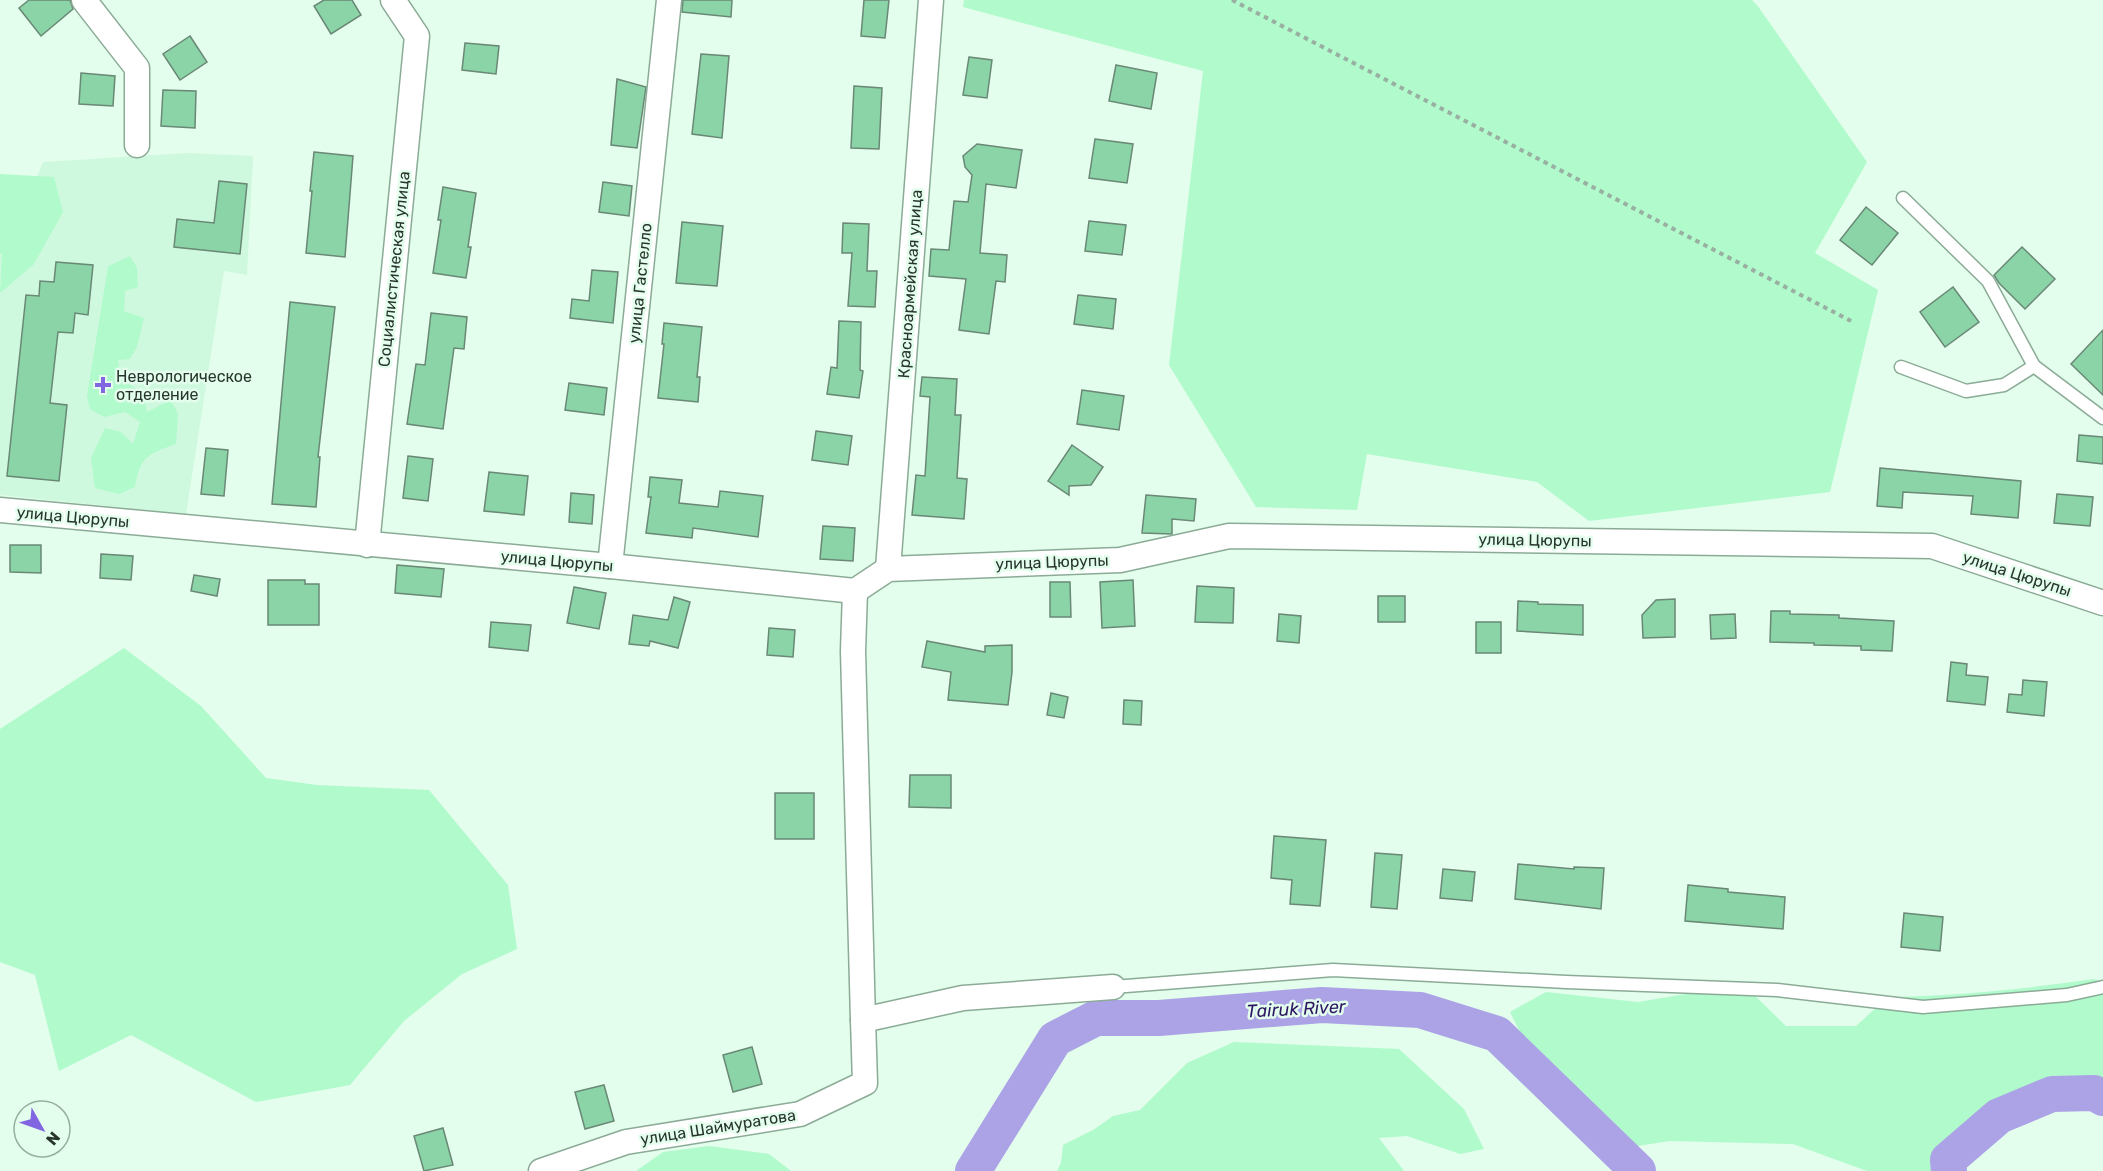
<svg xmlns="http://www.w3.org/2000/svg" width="2103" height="1171" font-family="Rubik,sans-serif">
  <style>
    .built { fill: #cff9de }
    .green { fill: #b0facc }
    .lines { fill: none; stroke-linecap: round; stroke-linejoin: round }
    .river { stroke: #aca3e6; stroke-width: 36 }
    .building { fill: #8bd4a7; stroke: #698875; stroke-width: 1.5 }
    .lane-casing { stroke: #8bab97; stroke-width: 15 }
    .street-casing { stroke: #8bab97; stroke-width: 27 }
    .path { stroke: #99afa1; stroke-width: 4; stroke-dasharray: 4.5 4.5; stroke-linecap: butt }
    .lane { stroke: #fff; stroke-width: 12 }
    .street { stroke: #fff; stroke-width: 24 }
    .poi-dot { fill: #8266e1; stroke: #e3feec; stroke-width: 2 }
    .labels { text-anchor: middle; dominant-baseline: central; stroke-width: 5; stroke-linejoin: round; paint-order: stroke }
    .street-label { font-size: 16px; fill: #28352d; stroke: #e3feec }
    .poi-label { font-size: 16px; fill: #28352d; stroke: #e3feec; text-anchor: start }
    .water-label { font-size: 18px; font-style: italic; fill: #2e1663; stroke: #e3feec }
  </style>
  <rect width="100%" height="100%" fill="#e3feec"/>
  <path class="built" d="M187 153 253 156 247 275 224 271 186 514 0 495V207L22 214 43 162Z"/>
  <g class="green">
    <path d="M964 0H1752L1757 5 1867 162 1815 253 1878 290 1830 492 1589 521 1537 482 1367 454 1357 510 1256 507 1169 365 1203 71 963 7Z"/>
    <path d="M0 174 54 177 63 212 34 264 0 293 2 254 0 253Z"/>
    <path d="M130 256 137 268 138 287 125 291 124 311 144 318 137 347 130 359 118 360 122 380 143 393 147 412 171 400 178 414 176 444C148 454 140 456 135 487L119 494 95 488 91 458 105 428 121 432 133 444 140 422 125 412 104 417 90 409 87 396 108 266Z"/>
    <path d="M124 648 201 706 266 778 317 785 429 790 508 885 517 949 462 974 404 1021 350 1085 256 1102 131 1035 59 1071 35 975 0 962V729Z"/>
    <path d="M2094 979 2103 982V1092L2081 1083 2001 1099 1935 1171H1867L1793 1144 1670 1141 1631 1147 1532 1056 1510 1012 1546 992 1638 1002 1704 991 1746 987 1786 1026H1856L1888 997C1957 996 2025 989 2094 979Z"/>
    <path d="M1234 1042 1399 1049 1464 1109 1484 1149 1460 1154 1407 1136 1379 1138 1404 1171H1057L1061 1163 1063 1145 1093 1130 1113 1116 1140 1110 1187 1063Z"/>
    <path d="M709 1146 769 1154 791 1171H636L663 1152Z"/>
  </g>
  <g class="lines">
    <g class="river">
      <path d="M973 1171 1055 1039 1096 1018H1159L1322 1005 1420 1010 1497 1034 1638 1171"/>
      <path d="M1949 1171 1948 1160 1999 1116 2052 1094 2094 1093 2103 1098"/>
    </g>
  </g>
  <g class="building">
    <path d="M29 0H70L73 9 41 36 19 8Z"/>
    <path d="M324 0H352L361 15 331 34 314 6Z"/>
    <path d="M683 0H732L731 17 682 12Z"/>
    <path d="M864 0H889L885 38 861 36Z"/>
    <path d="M190 36 207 62 180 80 163 54Z"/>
    <path d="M465 43 499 46 496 74 462 70Z"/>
    <path d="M701 54 729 56 722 138 692 134Z"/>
    <path d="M969 57 992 60 987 98 963 95Z"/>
    <path d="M1116 65 1157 73 1151 109 1109 101Z"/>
    <path d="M81 73 115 76 113 106 79 104Z"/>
    <path d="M617 79 646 87 637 148 611 145Z"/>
    <path d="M854 86 882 88 879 149 851 148Z"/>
    <path d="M163 90 196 91 195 128 161 126Z"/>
    <path d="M1095 139 1133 144 1127 183 1089 178Z"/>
    <path d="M977 144 1022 150 1016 188 986 184 980 253 1007 255 1005 282 996 281 989 334 959 330 966 279 929 276 931 249 949 250 954 201 968 202 972 175 965 167 963 156Z"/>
    <path d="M314 152 353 156 345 257 306 253 312 191H310Z"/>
    <path d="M219 181 247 184 240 254 174 247 177 219 214 223Z"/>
    <path d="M603 182 632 186 629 216 599 212Z"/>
    <path d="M443 187 476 193 468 247H471L466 278 433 273 441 220H438Z"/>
    <path d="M1866 207 1898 233 1872 265 1840 240Z"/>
    <path d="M1089 221 1126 225 1122 255 1085 251Z"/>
    <path d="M682 222 723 226 717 286 676 283Z"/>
    <path d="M843 223 869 224 867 271H877L875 307 848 306 852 253H842Z"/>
    <path d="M2022 247 2055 279 2025 309 1999 283 1994 275Z"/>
    <path d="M56 262 93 265 88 315 75 313 73 333 58 332 50 403 67 405 59 481 7 476 26 295 39 296 40 281 54 282Z"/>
    <path d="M592 270 618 272 613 323 570 318 572 299 589 301Z"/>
    <path d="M1953 287 1979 322 1945 347 1920 312Z"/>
    <path d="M1078 295 1116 299 1113 329 1074 324Z"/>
    <path d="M290 302 335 307 318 457H320L316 507 272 504Z"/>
    <path d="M431 313 467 317 464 349 454 348 443 429 407 424 416 364 425 365Z"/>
    <path d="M839 321 861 322 860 370 863 371 859 398 827 394 831 367 837 368Z"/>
    <path d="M664 323 702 327 697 377H700L698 402 658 398 664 344H662Z"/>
    <path d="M2103 330V395L2071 364Z"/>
    <path d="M922 377 957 379 955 415H961L957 478 967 479 964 519 912 515 916 475 925 476 930 397 920 396Z"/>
    <path d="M569 383 607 388 604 415 565 410Z"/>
    <path d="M1082 390 1124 396 1119 430 1077 424Z"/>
    <path d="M816 431 852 436 848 465 812 460Z"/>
    <path d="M2079 435 2103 437V464L2077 461Z"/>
    <path d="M1072 445 1103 467 1091 485 1069 486V495L1048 481Z"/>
    <path d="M206 448 228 450 224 496 201 494Z"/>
    <path d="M408 456 433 459 428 501 403 498Z"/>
    <path d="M1880 468 2021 481 2018 518 1971 514 1973 496 1903 492 1902 508 1877 506Z"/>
    <path d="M489 472 528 476 524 515 484 511Z"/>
    <path d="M650 477 682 480 679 503 718 507 720 491 763 496 758 537 693 528 692 538 646 533 651 497H648Z"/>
    <path d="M571 493 594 495 592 524 569 522Z"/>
    <path d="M2057 494 2093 497 2090 526 2054 523Z"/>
    <path d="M1146 495 1196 499 1194 521 1172 519V534L1142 533Z"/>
    <path d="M823 526 855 528 853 561 820 559Z"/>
    <path d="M10 545H41V573L10 572Z"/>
    <path d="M101 554 133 556 131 580 100 578Z"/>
    <path d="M397 565 444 569 441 597 395 593Z"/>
    <path d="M194 575 220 579 217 596 191 591Z"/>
    <path d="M268 580H305V584H319V625H268Z"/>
    <path d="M1133 580 1135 626 1102 628 1100 582Z"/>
    <path d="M1050 582H1070L1071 617H1050Z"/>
    <path d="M1197 586 1234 588 1233 623 1195 622Z"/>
    <path d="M574 587 606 593 599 629 567 623Z"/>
    <rect x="1378" y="596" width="27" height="26"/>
    <path d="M674 597 690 602 678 648 650 641 649 646 629 644 633 615 668 620Z"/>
    <path d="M1675 599V637L1643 638 1642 615 1656 600Z"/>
    <path d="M1518 601 1538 602V604L1583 605V635L1517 631Z"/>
    <path d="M1771 611H1790V614L1839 615V618L1894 621 1892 651 1861 650V646L1814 645V643L1770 642Z"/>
    <path d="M1279 614 1301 616 1299 643 1277 641Z"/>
    <path d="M1735 614 1736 638 1711 639 1710 615Z"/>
    <path d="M491 622 531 625 528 651 489 647Z"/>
    <rect x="1476" y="622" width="25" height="31"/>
    <path d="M769 628 795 630 793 657 767 655Z"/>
    <path d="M927 641 985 652V646L1012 645V672L1008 705 948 700 951 672 922 667Z"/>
    <path d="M1951 662 1967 664 1966 675 1988 677 1985 705 1947 701Z"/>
    <path d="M2023 680 2047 682 2044 716 2007 712 2009 694 2022 695Z"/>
    <path d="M1051 693 1068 697 1064 718 1047 715Z"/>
    <path d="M1124 700 1142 701 1141 725 1123 724Z"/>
    <path d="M910 775H951V808L909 807Z"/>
    <rect x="775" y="793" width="39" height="46"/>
    <path d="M1274 836 1326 840 1320 906 1290 904 1292 880 1271 878Z"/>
    <path d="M1375 853 1402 855 1397 909 1371 907Z"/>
    <path d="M1518 864 1574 869V867L1604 868 1601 909 1515 899Z"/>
    <path d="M1443 869 1475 872 1472 901 1440 898Z"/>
    <path d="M1688 885 1728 889V892L1785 897 1783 929 1685 921Z"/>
    <path d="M1904 913 1943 917 1940 951 1901 947Z"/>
    <path d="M752 1047 762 1084 733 1092 723 1055Z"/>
    <path d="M604 1085 614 1121 585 1129 575 1092Z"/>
    <path d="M443 1128 453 1165 424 1171 414 1136Z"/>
  </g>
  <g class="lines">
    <defs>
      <g id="lane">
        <path d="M1903 198 1988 281 2034 366 2103 418"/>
        <path d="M1901 367 1966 391 2004 385 2034 366"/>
        <path d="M1113 987 1333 970 1566 982 1777 990 1923 1007 2067 995 2103 987"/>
      </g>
      <g id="street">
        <path d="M84 0 137 68V145"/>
        <path d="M0 510 610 566 855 591 888 569 1120 560 1229 536 1932 546 2103 603"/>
        <path d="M367 545 417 36 393 0"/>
        <path d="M610 566 669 0"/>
        <path d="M888 569 931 0"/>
        <path d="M855 591 853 651 863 1020"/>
        <path d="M541 1171 626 1142 800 1114 865 1083 863 1020 963 998 1113 987"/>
      </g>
    </defs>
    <use href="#lane" class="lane-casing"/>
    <use href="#street" class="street-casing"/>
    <path class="path" d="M1232 0 1851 321"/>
    <use href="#lane" class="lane"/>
    <use href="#street" class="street"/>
  </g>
  <path class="poi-dot" d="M100 376h6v6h6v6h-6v6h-6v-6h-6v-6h6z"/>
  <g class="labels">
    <g class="street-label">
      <text transform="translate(394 269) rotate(-84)">Социалистическая улица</text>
      <text transform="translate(640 283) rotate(-84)">улица Гастелло</text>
      <text transform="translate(910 284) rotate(-86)">Красноармейская улица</text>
      <text transform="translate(73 517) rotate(5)">улица Цюрупы</text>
      <text transform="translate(1535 540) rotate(1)">улица Цюрупы</text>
      <text transform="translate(557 561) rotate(5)">улица Цюрупы</text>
      <text transform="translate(1052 562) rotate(-2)">улица Цюрупы</text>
      <text transform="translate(2017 574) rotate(18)">улица Цюрупы</text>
      <text transform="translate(718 1127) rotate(-9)">улица Шаймуратова</text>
    </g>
    <g class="poi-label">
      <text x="116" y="376">Неврологическое<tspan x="116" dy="18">отделение</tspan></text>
    </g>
    <g class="water-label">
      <text transform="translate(1296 1009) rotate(-3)">Tairuk River</text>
    </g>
  </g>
  <g transform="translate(42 1129) rotate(130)"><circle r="28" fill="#e3feec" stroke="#98aea0" stroke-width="1.5"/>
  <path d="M0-4.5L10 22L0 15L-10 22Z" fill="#8266e1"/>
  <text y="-9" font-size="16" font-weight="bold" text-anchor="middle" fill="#28352d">N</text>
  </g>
</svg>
